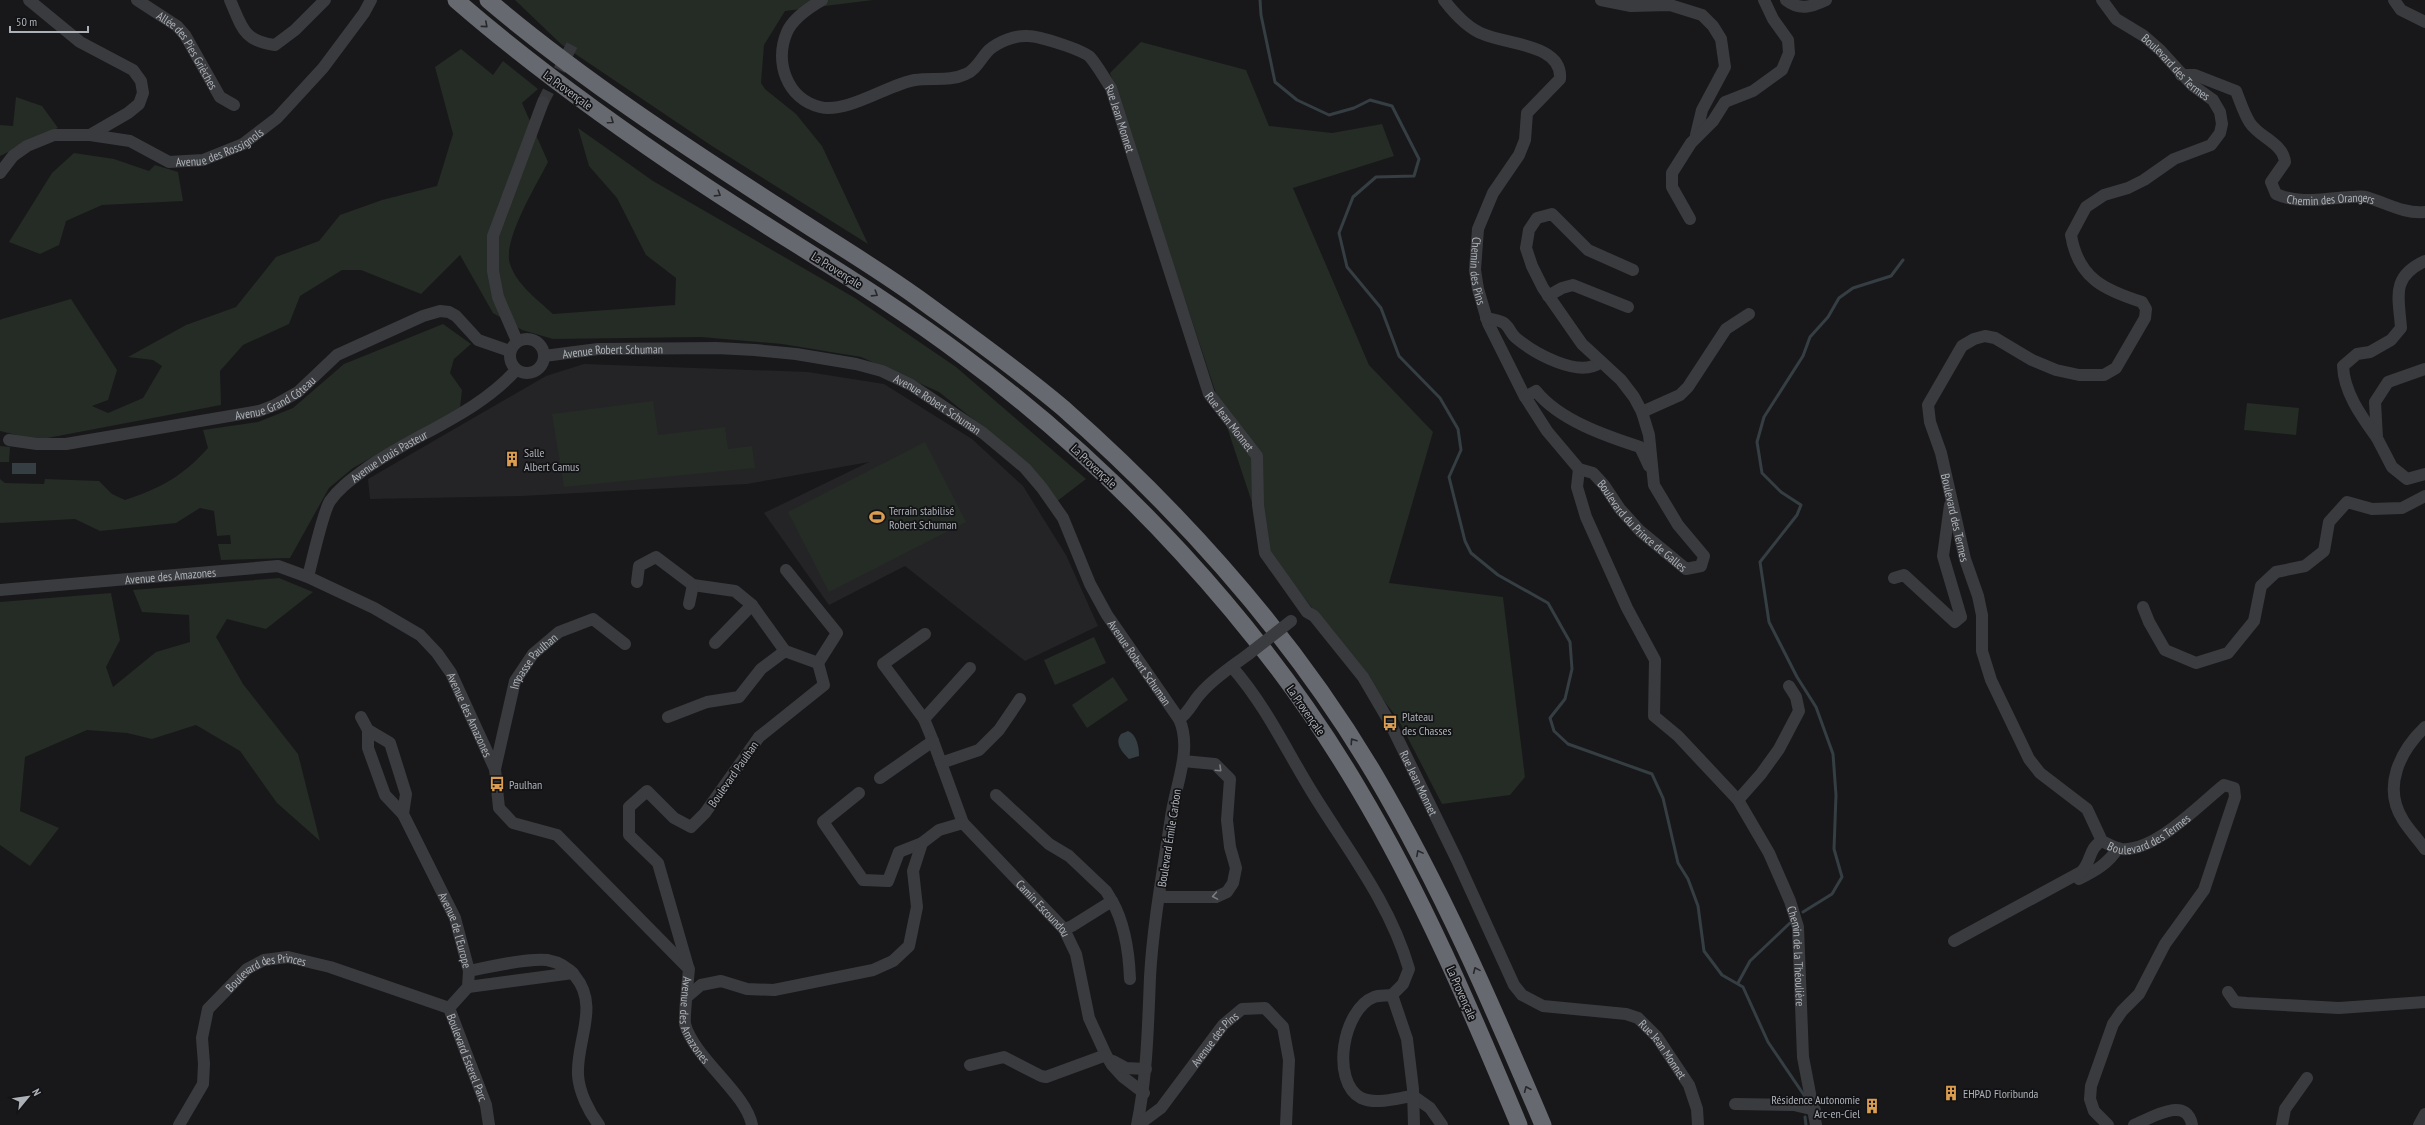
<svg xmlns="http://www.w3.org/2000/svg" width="2425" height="1125" font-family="'PT Sans Narrow',sans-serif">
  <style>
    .built { fill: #242427 }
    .green { fill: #252b25 }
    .water { fill: #353e43 }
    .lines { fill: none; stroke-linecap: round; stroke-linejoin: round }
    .stream { stroke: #353e43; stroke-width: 3 }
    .minor-tunnel { stroke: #36373a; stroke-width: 12; stroke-dasharray: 12 6; stroke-linecap: butt }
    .minor { stroke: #3a3b3e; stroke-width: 12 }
    .highway { stroke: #66696f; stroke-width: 17 }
    .minor-bridge { stroke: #3a3b3e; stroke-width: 12 }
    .oneway { stroke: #28282c }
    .oneway2 { stroke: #797c81 }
    .labels { text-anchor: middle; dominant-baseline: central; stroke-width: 3.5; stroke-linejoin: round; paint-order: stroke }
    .street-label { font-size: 12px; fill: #acb1b8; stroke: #131315 }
    .poi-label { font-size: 12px; fill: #acb1b8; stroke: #131315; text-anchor: start }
  </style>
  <rect width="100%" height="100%" fill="#18181a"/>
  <path class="built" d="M584 364 808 372 884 384 972 439 1023 486 1066 555 1098 626 1025 661 905 566 829 605 764 513 869 462 747 484 521 496 370 499 368 479 546 376Z"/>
  <g class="green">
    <path d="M515 0H873L785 11 764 45 761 83 765 89 796 114 822 146 868 244 712 146 562 45Z"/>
    <path d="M1141 42 1246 70 1269 126 1332 133 1382 124 1394 156 1293 188 1369 365 1433 432 1389 583 1503 597 1525 777 1510 795 1442 804 1398 719 1268 551 1110 73Z"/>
    <path d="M461 49 493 75 503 61 538 89 522 103 548 162C537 184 502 241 510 264 517 285 537 299 553 314L675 305 676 278 646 255 617 198 589 166 578 128 653 181 855 298 956 367 1086 479 1056 502 1013 451 939 392 861 357 782 344 701 337 553 339 522 330 493 313 460 255 421 294 361 270H342L300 296 289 324 243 345 220 371 221 405 37 440 0 431V320L2 319 71 299 117 370 108 400 92 406 108 413 143 398 162 366 153 360 128 357 186 325 236 307 276 257 319 241 340 215 382 200 437 186 453 134 435 67Z"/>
    <path d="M16 97 42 106 58 128 0 156V125L13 126Z"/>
    <path d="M74 153 114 159 149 171 155 165 178 172 183 201 102 205 66 221 59 245 40 254 9 242 52 173Z"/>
    <path d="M443 324 471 344 454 359 450 373 462 390 460 408 353 468 329 488 290 558 221 560 218 544H231L230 535 217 536 214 511 200 508 176 523 100 531 75 519 0 523V479L5 483 44 484 45 479 99 481 112 494 125 500C161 488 183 476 208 448L203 430 258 422 293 408 344 364Z"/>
    <path d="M653 401 658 435 725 427 728 449 752 446 755 468 564 487 552 414Z"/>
    <path d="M2247 403 2299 408 2296 435 2244 430Z"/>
    <path d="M925 442 966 522 829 592 788 512Z"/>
    <path d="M0 446 10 447 9 462H0Z"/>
    <path d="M279 578 313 592 266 629 227 619 216 637 243 684 298 754 320 841 277 803 240 751 196 725 152 739 127 733 87 730 25 757 20 811 59 828 30 866 0 845V602L111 593 120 640 106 667 113 687 156 652 190 642 189 615 142 612 133 590Z"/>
    <path d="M1094 637 1106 663 1055 685 1044 660Z"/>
    <path d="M1113 677 1128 700 1087 728 1072 705Z"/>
  </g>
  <g class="water">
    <rect x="12" y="463" width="24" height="11"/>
    <path d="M1128 731C1137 735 1139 747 1139 756L1129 759C1122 752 1114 743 1121 734Z"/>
  </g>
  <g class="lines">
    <g class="stream">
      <path d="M1260 0 1261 15 1275 82 1297 100 1329 115 1354 108 1370 100 1392 106 1419 159 1414 176 1376 177 1353 197 1339 233 1347 267 1381 308 1399 356 1440 398 1458 429 1461 450 1449 477 1465 541 1471 553 1498 575 1548 603 1570 642 1572 669 1565 699 1550 718 1554 731 1568 744 1652 774 1663 798 1678 863 1688 879 1698 906 1704 951 1722 975 1743 987 1768 1042 1806 1098"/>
      <path d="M1803 912 1832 894 1842 877 1834 849 1836 795 1833 754 1816 707 1797 677 1769 622 1760 562 1797 515 1801 505 1781 492 1762 473 1757 442 1764 417 1803 356 1810 337 1828 317 1839 298 1853 288 1891 276 1903 260"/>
      <path d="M1738 983 1750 961 1790 923"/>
      <path d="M1805 1117 1806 1125"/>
    </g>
    <path class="minor-tunnel" d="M543 102 572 45"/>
    <g class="minor">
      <path d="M29 0 80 42 133 70 141 81 143 93 139 104 128 113 90 135"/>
      <path id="s1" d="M137 0 177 26 185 35 220 97 234 105"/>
      <path d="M230 0C242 27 243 41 275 45L295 30 325 0"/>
      <path id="s2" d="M822 0C810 7 793 18 787 32 774 62 787 99 820 107 847 114 889 84 915 80 932 77 949 82 966 74 976 70 981 58 989 50 998 42 1015 35 1028 36 1039 36 1083 50 1090 57 1098 66 1104 78 1111 88L1209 394 1257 456 1258 505 1265 553 1307 612 1314 616 1363 677 1390 723 1457 860 1514 985 1522 995 1543 1006 1626 1014 1638 1018 1657 1037 1689 1085 1697 1109 1698 1125"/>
      <path id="s3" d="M1444 0C1454 13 1467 28 1483 34 1508 45 1563 44 1560 79L1527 113 1525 140 1519 155 1493 193 1478 229 1475 270 1478 289 1488 323 1524 395 1547 431 1579 469"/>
      <path d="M1601 0 1631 6 1670 5 1702 15 1713 26 1721 39 1725 67 1702 110 1696 135"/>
      <path d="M1786 0C1800 11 1811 7 1826 0"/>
      <path id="s4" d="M2102 0 2116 19 2144 36 2160 50 2192 85 2213 100 2220 112 2222 124 2220 133 2211 145 2174 159 2144 180 2128 188 2104 195 2086 207 2071 235C2078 278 2104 290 2142 302L2146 309 2145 318 2116 368 2104 375H2079L2056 370 2032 360 1995 338 1985 336 1974 339 1962 346 1928 405 1930 422 1941 453 1965 559 1978 596 1982 615V651L1991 680 2029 759 2040 773 2087 809 2102 841C2108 844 2114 848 2122 849 2155 852 2199 805 2224 785L2234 788 2235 797 2204 890 2165 944 2139 994 2122 1011 2113 1024 2091 1086 2090 1099 2094 1111 2108 1125"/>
      <path d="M2394 0 2401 10 2425 22"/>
      <path id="s5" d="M2181 75H2195L2236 91C2240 101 2244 114 2250 123 2260 138 2283 143 2285 162L2271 182 2276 194C2300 205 2325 198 2351 197 2356 197 2362 196 2366 197 2387 203 2403 214 2425 212"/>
      <path id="s6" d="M0 173 13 156 27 146 54 135H90L130 141 169 162 203 160 243 144 277 118 323 68 364 13 371 0"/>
      <path d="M1690 219 1672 187V173L1691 143 1713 121 1725 102 1753 91 1782 70 1789 53 1788 40 1773 19 1764 0"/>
      <path d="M1548 296 1562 288 1573 285 1628 307"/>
      <path d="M1486 318C1491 319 1497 320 1502 322 1509 325 1510 333 1516 338 1534 353 1579 379 1601 362"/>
      <circle cx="527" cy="356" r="17"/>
      <path d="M517 341 498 297 493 271V236L543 102"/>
      <path id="s7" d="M544 356 598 349 716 348 755 350 796 354 856 364 882 371 911 385 983 433 1025 468 1042 488 1063 518 1090 584 1107 615 1179 719C1193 749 1175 786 1171 817 1163 870 1153 924 1150 977 1148 1027 1147 1076 1137 1125"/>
      <path d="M2425 369 2388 382 2375 402 2377 438 2392 467 2407 479 2425 474"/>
      <path d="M1525 397 1536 391C1559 420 1606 436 1640 447L1649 466"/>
      <path d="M1642 412 1680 395 1688 387 1726 329 1749 314"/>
      <path d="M2377 438C2362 417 2344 393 2343 366L2357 354 2370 352 2391 340 2401 328C2399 298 2390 277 2425 261"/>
      <path id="s8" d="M9 440 37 444H66L259 411 275 405 298 392 337 355 423 316 440 311 449 312 456 316 478 340 510 351"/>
      <path id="s9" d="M1579 469 1577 487 1586 517 1627 608 1655 660 1654 716 1678 736 1738 800 1769 853 1790 901 1798 927 1803 1057 1816 1125"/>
      <path id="s10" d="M1579 469 1593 473 1604 485 1620 509 1640 531 1686 569 1701 566 1704 556 1678 525 1654 485 1649 435 1642 412 1634 397 1621 380 1582 344 1543 288 1532 266 1526 248 1529 230 1537 218 1552 214 1588 250 1633 270"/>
      <path d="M786 570 837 633 818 663"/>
      <path id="s11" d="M308 577C312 561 323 512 330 501 339 488 352 479 364 470 412 435 476 415 516 370"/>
      <path d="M1894 578 1904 575 1955 622 1961 617 1943 556 1950 505"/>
      <path d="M637 582 639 566 656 557 693 585 735 591 752 605 785 651"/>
      <path id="s12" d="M0 590 278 566 308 577 374 608 420 635 437 653 451 673 495 769 499 808 513 823 557 835 689 969C688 979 684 1017 685 1024 694 1058 746 1093 752 1125"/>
      <path d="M689 604 693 585"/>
      <path d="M2143 607 2149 622 2165 650 2196 663 2228 653 2254 621 2261 586 2276 572 2305 566 2324 551 2329 522 2347 502 2372 509 2402 508 2425 496"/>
      <path d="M925 634 883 664 924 719 933 741"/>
      <path d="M715 643 752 605"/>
      <path d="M1232 667C1266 706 1285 748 1312 792 1347 849 1390 903 1409 969L1403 984 1392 995C1387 996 1379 995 1374 997 1343 1009 1330 1081 1361 1098 1376 1105 1397 1098 1413 1096L1430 1108 1442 1125"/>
      <path id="s13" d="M361 717 368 730 390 743 406 794 403 814 455 918 469 971C490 967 526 958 547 960 558 962 568 967 575 976 600 1006 576 1041 578 1075 579 1092 589 1112 599 1125"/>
      <path d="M668 717 707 702 739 697 761 669 785 651 818 663 824 685 759 737 705 813 691 827 674 818 647 791 629 807V835L658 863 688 967"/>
      <path d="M924 719 970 668"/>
      <path d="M1179 719C1189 713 1193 701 1201 693 1215 677 1233 666 1250 653"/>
      <path d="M2425 727C2400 751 2382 787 2403 820 2409 830 2418 839 2425 849"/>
      <path d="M368 730V748L385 795 403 814"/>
      <path d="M941 763 979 750 999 730 1020 699"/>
      <path id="s14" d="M495 769 515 681 533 654 559 632 593 619 625 644"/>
      <path d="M880 778 933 741 963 823"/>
      <path id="s15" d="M859 793 823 822 863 880 888 881 899 852 922 843 939 830 963 823 1064 929 1076 954 1089 1018 1106 1055 1112 1065 1123 1077 1144 1093"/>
      <path d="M996 795 1049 844 1069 856 1106 891 1112 901"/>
      <path d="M1738 800 1761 774 1779 749 1799 711 1796 697 1789 686"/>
      <path d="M2079 879C2095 871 2108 864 2118 848"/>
      <path d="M1159 897H1216L1227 892 1233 883 1236 868 1230 847 1227 820 1230 779 1215 764 1183 761"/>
      <path d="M1064 929 1072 926 1112 901C1125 924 1129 953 1130 979"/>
      <path d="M1954 941 2081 872C2092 862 2088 848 2102 841"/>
      <path id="s16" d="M469 971 468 987 449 1008 486 1105 489 1125"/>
      <path d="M468 987 573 973"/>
      <path d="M2228 992 2235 1002 2247 1003 2339 1008 2425 1002"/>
      <path d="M1392 995 1407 1039 1413 1089 1414 1125"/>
      <path d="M688 996 701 985 721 981 747 989 774 990 873 970 893 961 909 946 917 907 913 871 922 843"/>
      <path d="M1113 1061 1126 1068 1146 1069"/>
      <path d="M970 1065 1004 1057 1041 1076 1046 1077 1106 1055"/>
      <path d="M1735 1104 1794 1105 1815 1110"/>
      <path id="s17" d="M179 1125 203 1084 204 1064 202 1038 208 1009 247 969 264 960 288 957 330 967 449 1008"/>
      <path id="s18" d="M1138 1125 1161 1108 1223 1025 1242 1009 1265 1008 1283 1027 1289 1060 1286 1125"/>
      <path d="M2134 1125C2151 1118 2187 1095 2192 1125"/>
      <path d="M2282 1125 2285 1109 2307 1078"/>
      <path d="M2419 1125 2425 1114"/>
    </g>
    <g class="highway">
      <path d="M456 0C532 66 614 125 698 181 786 240 878 292 963 356 1116 469 1261 624 1358 788 1422 895 1471 1010 1519 1125"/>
      <path d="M488 0C581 79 683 145 785 211 829 240 875 267 918 298 966 333 1017 369 1063 408 1183 514 1293 637 1375 775 1441 887 1492 1005 1543 1125"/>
    </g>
    <path class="minor-bridge" d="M1250 653 1291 621"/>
  </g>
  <defs><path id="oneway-chevron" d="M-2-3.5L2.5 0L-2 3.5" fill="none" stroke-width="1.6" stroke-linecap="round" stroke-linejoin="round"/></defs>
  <g class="oneway">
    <use href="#oneway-chevron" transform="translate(485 25) rotate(41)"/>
    <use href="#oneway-chevron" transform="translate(611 121) rotate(35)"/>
    <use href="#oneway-chevron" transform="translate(718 194) rotate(32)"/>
    <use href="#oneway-chevron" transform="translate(875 294) rotate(32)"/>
    <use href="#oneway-chevron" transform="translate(1353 741) rotate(-124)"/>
    <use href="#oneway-chevron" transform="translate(1419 853) rotate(-118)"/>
    <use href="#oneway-chevron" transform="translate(1476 970) rotate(-114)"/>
    <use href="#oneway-chevron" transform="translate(1527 1089) rotate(-113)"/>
  </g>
  <g class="oneway2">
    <use href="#oneway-chevron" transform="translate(1219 769) rotate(43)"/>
    <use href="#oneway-chevron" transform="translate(1215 896) rotate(170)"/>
  </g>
  <defs>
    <symbol id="building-bare" viewBox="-9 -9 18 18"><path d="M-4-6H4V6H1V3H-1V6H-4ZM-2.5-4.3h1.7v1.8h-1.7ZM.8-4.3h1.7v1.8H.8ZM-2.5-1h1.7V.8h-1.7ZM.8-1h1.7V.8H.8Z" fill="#db9d4f" stroke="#131315" stroke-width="2.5" paint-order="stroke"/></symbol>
    <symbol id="stadium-bare" viewBox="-9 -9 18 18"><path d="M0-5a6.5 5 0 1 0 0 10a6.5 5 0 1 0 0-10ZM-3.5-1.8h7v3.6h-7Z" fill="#db9d4f" stroke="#131315" stroke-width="2.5" paint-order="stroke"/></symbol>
    <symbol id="bus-bare" viewBox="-9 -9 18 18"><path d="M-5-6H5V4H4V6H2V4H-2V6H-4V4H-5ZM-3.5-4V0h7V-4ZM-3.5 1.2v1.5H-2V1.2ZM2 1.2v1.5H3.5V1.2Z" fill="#db9d4f" stroke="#131315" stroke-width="2.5" paint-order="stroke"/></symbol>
  </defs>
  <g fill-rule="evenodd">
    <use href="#building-bare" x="501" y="448" width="22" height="22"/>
    <use href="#stadium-bare" x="866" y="506" width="22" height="22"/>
    <use href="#bus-bare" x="1379" y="712" width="22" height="22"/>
    <use href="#bus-bare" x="486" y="773" width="22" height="22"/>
    <use href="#building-bare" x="1940" y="1082" width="22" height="22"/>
    <use href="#building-bare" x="1861" y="1095" width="22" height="22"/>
  </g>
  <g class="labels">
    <g class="street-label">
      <text stroke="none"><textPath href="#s1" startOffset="73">Allée des Pies Grièches</textPath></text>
      <text stroke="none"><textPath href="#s4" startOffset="101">Boulevard des Termes</textPath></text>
      <text transform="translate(568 90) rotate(36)">La Provençale</text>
      <text stroke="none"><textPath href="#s2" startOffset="504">Rue Jean Monnet</textPath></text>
      <text stroke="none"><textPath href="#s6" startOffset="242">Avenue des Rossignols</textPath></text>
      <text stroke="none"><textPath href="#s5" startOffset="240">Chemin des Orangers</textPath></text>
      <text transform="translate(837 270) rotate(32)">La Provençale</text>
      <text stroke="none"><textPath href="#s3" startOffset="367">Chemin des Pins</textPath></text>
      <text stroke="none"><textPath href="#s7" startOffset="69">Avenue Robert Schuman</textPath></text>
      <text stroke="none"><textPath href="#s8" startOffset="273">Avenue Grand Côteau</textPath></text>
      <text stroke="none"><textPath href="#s7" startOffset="405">Avenue Robert Schuman</textPath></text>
      <text stroke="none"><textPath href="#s2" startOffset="828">Rue Jean Monnet</textPath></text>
      <text stroke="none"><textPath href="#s11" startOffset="154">Avenue Louis Pasteur</textPath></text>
      <text transform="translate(1094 466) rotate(43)">La Provençale</text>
      <text stroke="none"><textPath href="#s4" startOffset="904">Boulevard des Termes</textPath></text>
      <text stroke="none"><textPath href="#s10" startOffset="87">Boulevard du Prince de Galles</textPath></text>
      <text stroke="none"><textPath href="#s12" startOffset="171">Avenue des Amazones</textPath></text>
      <text stroke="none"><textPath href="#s7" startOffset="741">Avenue Robert Schuman</textPath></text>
      <text stroke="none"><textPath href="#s14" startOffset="117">Impasse Paulhan</textPath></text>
      <text transform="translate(1306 710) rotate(55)">La Provençale</text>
      <text stroke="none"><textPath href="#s12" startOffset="532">Avenue des Amazones</textPath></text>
      <text transform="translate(733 774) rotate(-55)">Boulevard Paulhan</text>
      <text stroke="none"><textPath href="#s2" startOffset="1248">Rue Jean Monnet</textPath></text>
      <text stroke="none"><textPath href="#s4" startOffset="1324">Boulevard des Termes</textPath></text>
      <text transform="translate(1169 838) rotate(-81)">Boulevard Émile Carbon</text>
      <text stroke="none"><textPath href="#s15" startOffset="361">Camin Escoundou</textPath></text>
      <text stroke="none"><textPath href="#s13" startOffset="242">Avenue de l'Europe</textPath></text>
      <text stroke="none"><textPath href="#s9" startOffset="553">Chemin de la Théoulière</textPath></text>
      <text stroke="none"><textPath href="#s17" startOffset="196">Boulevard des Princes</textPath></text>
      <text transform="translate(1462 993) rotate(66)">La Provençale</text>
      <text stroke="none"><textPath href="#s12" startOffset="939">Avenue des Amazones</textPath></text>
      <text stroke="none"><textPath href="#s18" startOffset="116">Avenue des Pins</textPath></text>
      <text stroke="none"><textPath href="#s2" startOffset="1644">Rue Jean Monnet</textPath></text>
      <text stroke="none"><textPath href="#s16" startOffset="97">Boulevard Esterel Parc</textPath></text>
    </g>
    <g class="poi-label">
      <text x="524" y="452">Salle<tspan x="524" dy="14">Albert Camus</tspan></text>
      <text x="889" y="510">Terrain stabilisé<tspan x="889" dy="14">Robert Schuman</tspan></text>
      <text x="1402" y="716">Plateau<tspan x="1402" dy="14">des Chasses</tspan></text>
      <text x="509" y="784">Paulhan</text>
      <text x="1963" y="1093">EHPAD Floribunda</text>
      <text x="1860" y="1099" text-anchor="end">Résidence Autonomie<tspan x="1860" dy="14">Arc-en-Ciel</tspan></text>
    </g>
  </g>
  <g transform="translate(28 1097) rotate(61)" stroke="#131315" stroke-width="3" paint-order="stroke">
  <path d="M0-3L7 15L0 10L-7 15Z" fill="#acb1b8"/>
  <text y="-6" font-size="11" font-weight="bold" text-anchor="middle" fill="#acb1b8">N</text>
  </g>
  <path d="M10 26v6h78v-6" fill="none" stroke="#acb1b8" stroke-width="2"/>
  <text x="16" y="26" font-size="12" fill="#acb1b8" stroke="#131315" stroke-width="3" paint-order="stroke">50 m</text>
</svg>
